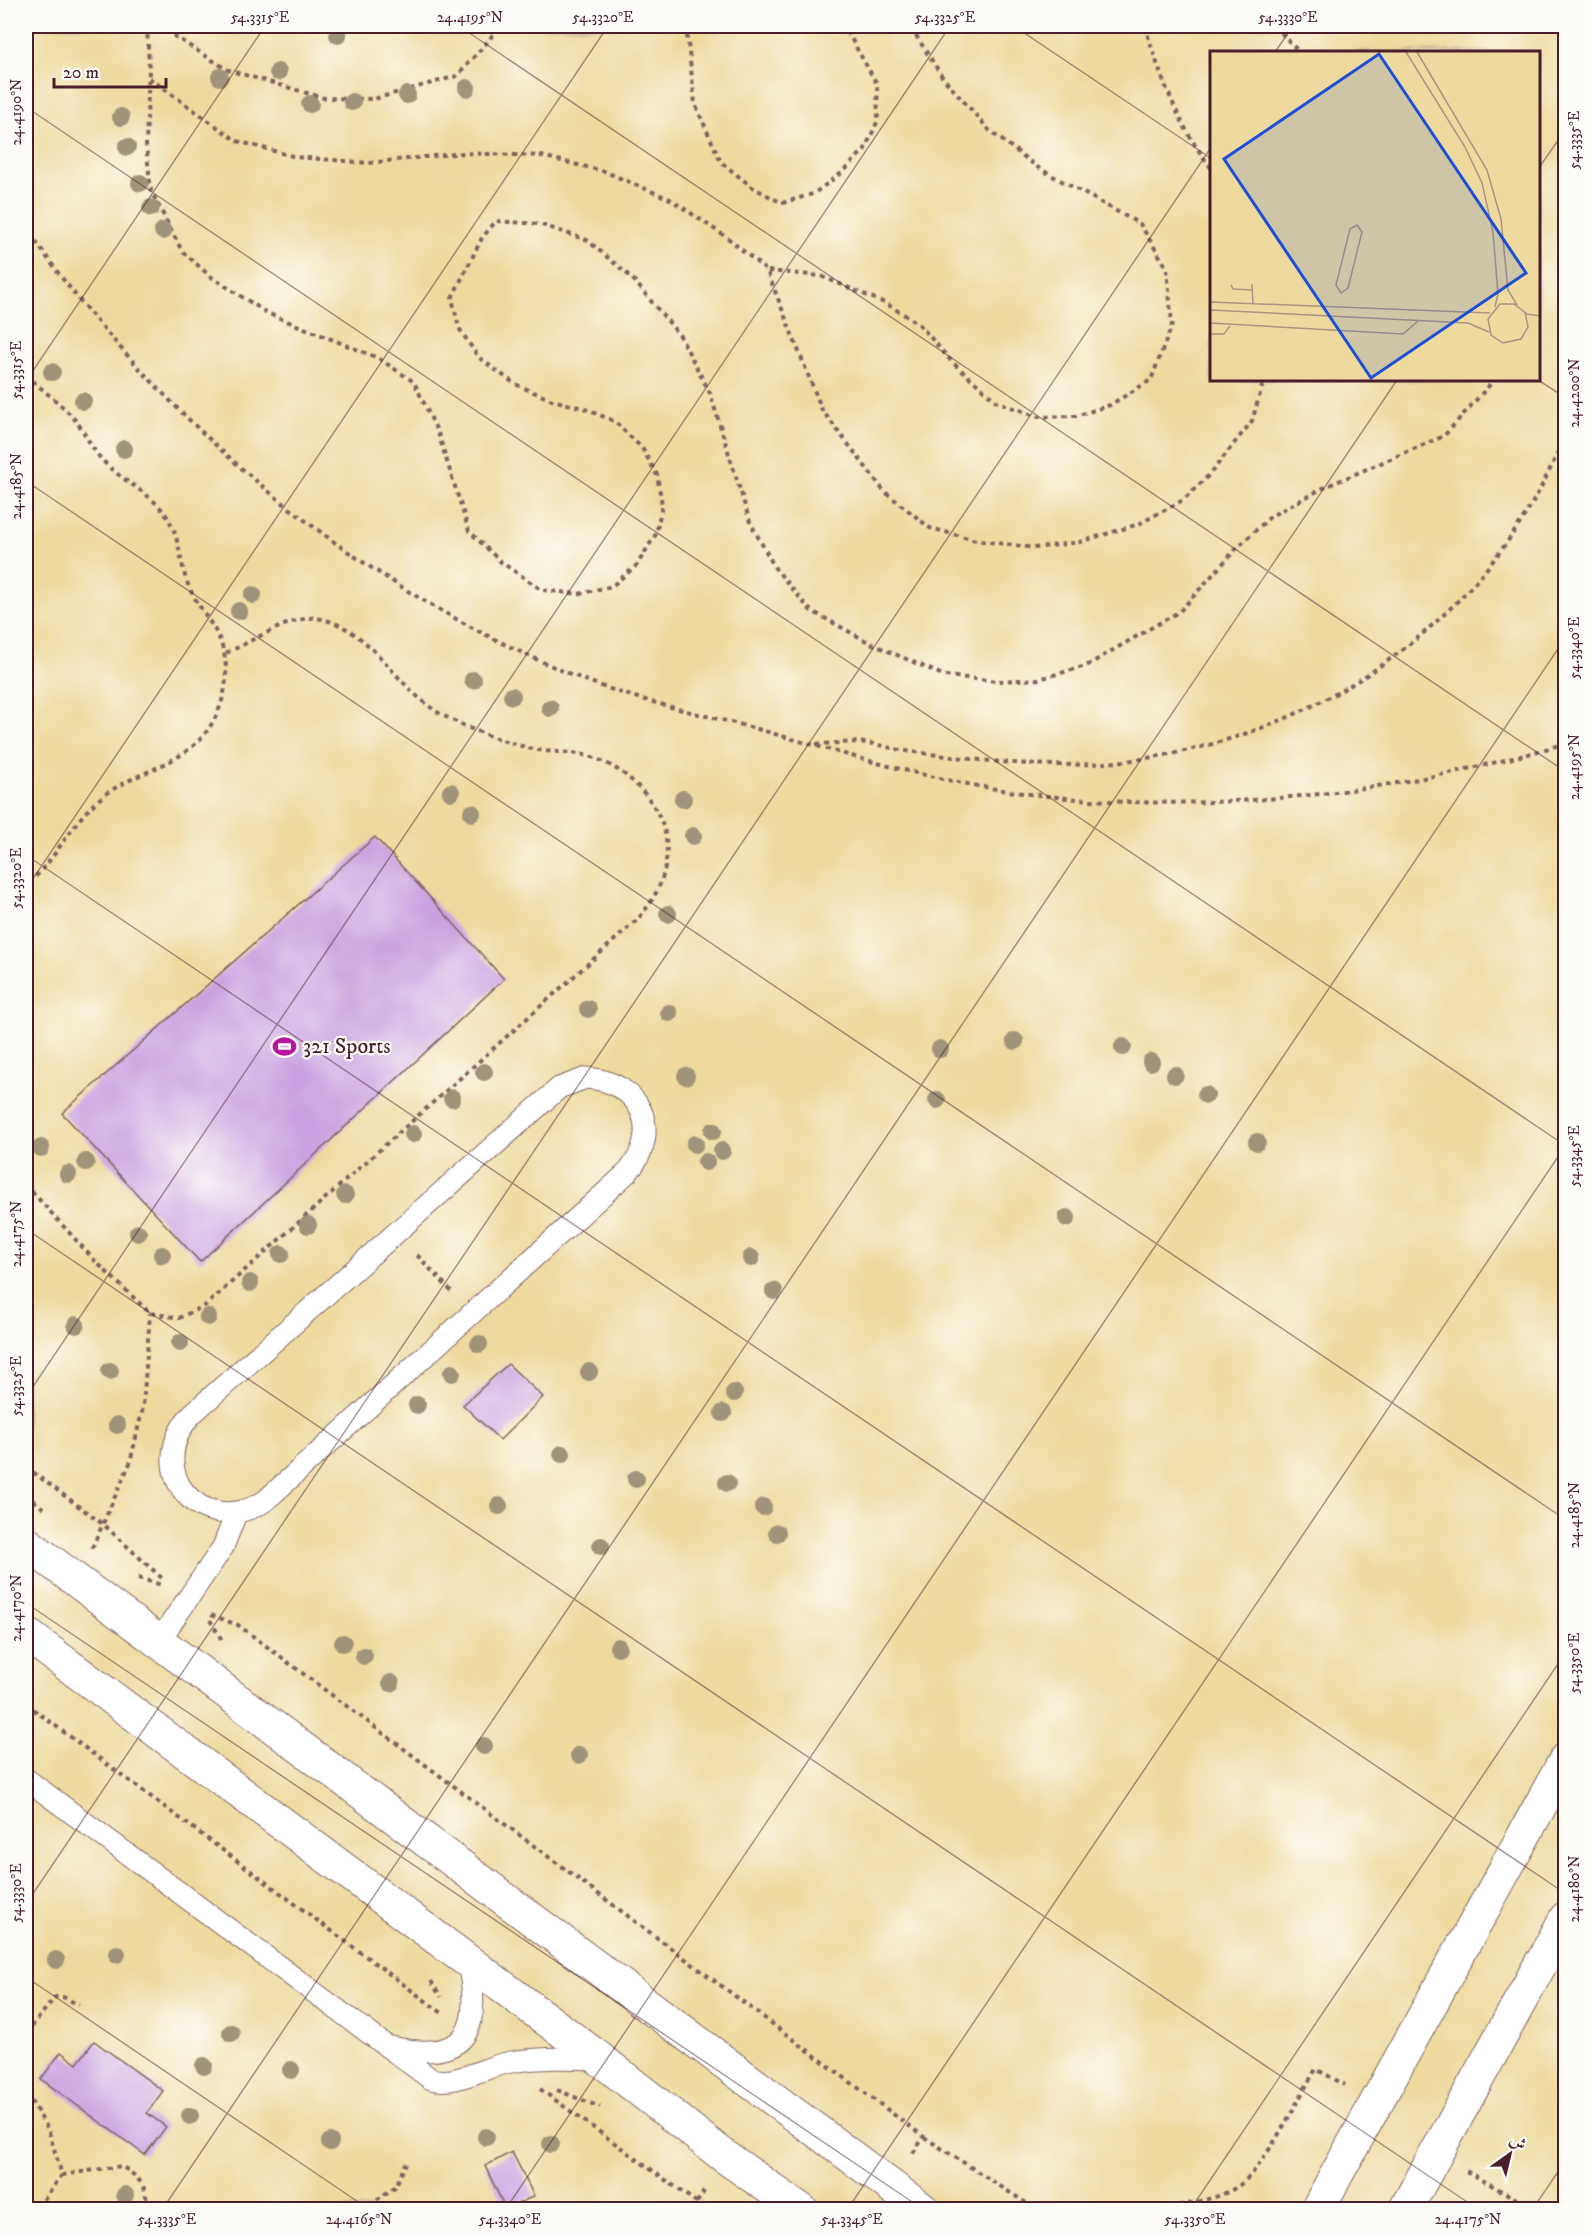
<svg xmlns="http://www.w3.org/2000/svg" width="1591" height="2235" font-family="'IM FELL DW Pica',Amiri,serif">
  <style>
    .sand { fill: #eeda9e; stroke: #9c7c64; stroke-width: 1.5; fill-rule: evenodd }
    .building { fill: #c9a3e1 }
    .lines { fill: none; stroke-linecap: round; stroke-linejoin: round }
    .lane-casing { stroke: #81635e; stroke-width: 23 }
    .street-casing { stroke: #81635e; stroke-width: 35 }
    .secondary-casing { stroke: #81635e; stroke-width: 35 }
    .path { stroke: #81635e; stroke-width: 4; stroke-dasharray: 4.5 4.5; stroke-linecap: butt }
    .lane { stroke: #fff; stroke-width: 21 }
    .street { stroke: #fff; stroke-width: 33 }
    .secondary { stroke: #fff; stroke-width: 33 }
    .tree { fill: #9f937a }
    .ticks { fill: none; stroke: #4a1f2b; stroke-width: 1.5; stroke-opacity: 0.45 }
    .labels { text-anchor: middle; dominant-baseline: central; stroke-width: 4.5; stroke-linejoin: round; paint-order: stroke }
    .poi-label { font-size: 22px; fill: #4a1f2b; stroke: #fdfcf7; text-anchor: start }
    .inset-road { fill: none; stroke: #a99383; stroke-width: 1.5 }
    .view { fill: #1d4ed8; fill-opacity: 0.15; stroke: #1d4ed8; stroke-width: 3 }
    .inset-edge { fill: none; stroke: #4a1f2b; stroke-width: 3 }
    .neatline { fill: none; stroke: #4a1f2b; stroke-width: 2 }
    .ticks-label { font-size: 15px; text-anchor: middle; fill: #4a1f2b }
  </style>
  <rect width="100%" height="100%" fill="#fdfcf7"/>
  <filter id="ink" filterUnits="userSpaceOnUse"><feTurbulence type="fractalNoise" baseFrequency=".0167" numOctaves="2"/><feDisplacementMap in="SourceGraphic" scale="12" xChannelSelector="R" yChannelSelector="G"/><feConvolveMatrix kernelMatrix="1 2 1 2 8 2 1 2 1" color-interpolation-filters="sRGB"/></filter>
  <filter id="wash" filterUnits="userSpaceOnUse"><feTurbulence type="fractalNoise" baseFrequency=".008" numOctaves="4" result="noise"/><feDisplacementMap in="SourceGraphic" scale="24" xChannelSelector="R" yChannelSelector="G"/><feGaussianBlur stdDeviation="1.35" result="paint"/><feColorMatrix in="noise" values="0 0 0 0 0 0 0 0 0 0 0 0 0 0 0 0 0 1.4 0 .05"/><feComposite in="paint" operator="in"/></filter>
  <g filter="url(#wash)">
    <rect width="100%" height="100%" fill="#e8e1be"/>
    <path class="sand" d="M26 26H1565V2209H26ZM1212 52H1538V380H1212Z"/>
    <g id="blocks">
      <g class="building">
        <path d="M375 837 504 979 200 1262 62 1113Z"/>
        <path d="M508 1364 543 1397 500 1440 463 1405Z"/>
        <path d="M94 2041 163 2091 147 2113 166 2127 145 2155 41 2079 61 2052 77 2064Z"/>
        <path d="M512 2152 534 2196 506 2210 485 2166Z"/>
      </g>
    </g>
  </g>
  <g filter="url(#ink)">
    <use href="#blocks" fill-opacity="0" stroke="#81635e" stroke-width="1.5"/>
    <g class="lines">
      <defs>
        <g id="lane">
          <path d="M586 1078C640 1081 664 1130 628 1172L265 1501C201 1541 141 1470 192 1414L559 1088Z"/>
          <path d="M159 1641 223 1547 236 1514"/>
          <path d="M26 1779 431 2079C457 2086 485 2066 511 2062 541 2057 570 2058 600 2059"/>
          <path d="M391 2047C466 2063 483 2032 468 1963"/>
        </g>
        <g id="street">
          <path d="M1317 2210 1566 1759"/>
          <path d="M1405 2210 1566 1918"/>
        </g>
        <g id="secondary">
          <path d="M26 1543 923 2210"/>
          <path d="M26 1634 600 2059 724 2156 801 2210"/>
        </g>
      </defs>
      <use href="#lane" class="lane-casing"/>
      <use href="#street" class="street-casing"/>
      <use href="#secondary" class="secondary-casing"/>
      <g class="path">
        <path d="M147 26 149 68 146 144 151 191 182 251 210 276 267 313 378 358 414 382 438 433 469 531 501 562 542 590 579 594 612 586 637 565 656 534 662 505 657 475 642 448 614 421 583 408 552 400 515 384 478 357 459 328 452 298 482 238 496 221 539 224 587 240 632 278 680 336 710 393 750 522 775 568 810 610 870 643 945 676 999 681 1039 679 1086 666 1180 611 1236 549 1271 516 1327 486 1444 436 1494 380"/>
        <path d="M158 26 228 70 324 98 374 99 457 76 490 39 498 26"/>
        <path d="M686 26 695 104 721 162 752 187 782 203 813 194 843 172 865 149 878 120 877 84 844 26"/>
        <path d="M1145 26C1160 76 1179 127 1212 169"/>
        <path d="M1275 26 1299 52"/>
        <path d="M1565 26 1566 28"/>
        <path d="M149 78 237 141 296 157 369 163 463 153 541 156 603 171 670 199 729 239 767 271 822 410 884 491 930 528 976 540 1035 548 1080 542 1139 524 1183 500 1210 474 1252 421 1264 380"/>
        <path d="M26 226C58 277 98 324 139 368 264 504 413 611 585 680 641 702 702 714 761 730 828 749 895 770 963 783 1156 822 1378 800 1566 743"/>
        <path d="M768 271 821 276 885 303 918 323 951 361 996 401 1038 417 1076 416 1110 405 1151 380 1172 325 1167 268 1140 224 1040 169 990 131 943 78 910 26"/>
        <path d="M26 375C42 390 62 404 76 421 86 434 92 450 104 462 122 481 147 491 163 511 179 531 179 556 186 579 193 600 207 615 217 634 234 667 226 709 203 736 175 769 127 773 96 802 68 827 55 862 26 885"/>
        <path d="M816 744C832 744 850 741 866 743 879 744 892 749 906 751 954 757 1005 764 1055 765 1274 766 1486 642 1566 432"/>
        <path d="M26 1185 95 1261 150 1313 179 1318 206 1305 636 921C657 898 670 870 666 839 661 800 621 763 584 755 565 751 544 753 525 747 497 739 467 729 441 714 395 688 372 627 317 618 293 615 247 644 224 654"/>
        <path d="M417 1255 453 1293"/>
        <path d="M26 1467 104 1525 164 1580"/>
        <path d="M26 1495 47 1511"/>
        <path d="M92 1548 130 1463 143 1407 150 1313"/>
        <path d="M138 1578 162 1585"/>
        <path d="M211 1615 238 1625 924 2137 911 2156"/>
        <path d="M210 1620 223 1642"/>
        <path d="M26 1704 442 2013"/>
        <path d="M431 1981 441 1997"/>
        <path d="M26 2034 55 1997H63L79 2005"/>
        <path d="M540 2089 707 2210"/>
        <path d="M557 2090 600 2107"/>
        <path d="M26 2093 48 2129 62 2175 36 2210"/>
        <path d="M924 2137 1037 2210"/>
        <path d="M1466 2171 1520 2201 1516 2210"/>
        <path d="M62 2175 121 2166C139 2177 150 2188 145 2210"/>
        <path d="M26 2207 30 2210"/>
        <path d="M837 2207 855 2204"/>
        <path d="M303 2210 314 2202 326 2204 335 2210"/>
        <path d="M362 2210 395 2187 406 2163"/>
        <path d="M692 2210 706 2188"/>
        <path d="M1153 2210C1181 2204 1217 2202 1241 2184 1265 2166 1299 2097 1316 2069L1345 2085"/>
      </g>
      <use href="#lane" class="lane"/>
      <use href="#street" class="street"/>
      <use href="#secondary" class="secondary"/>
    </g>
    <g class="tree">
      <circle cx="338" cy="35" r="9"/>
      <circle cx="278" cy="72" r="9"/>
      <circle cx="220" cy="77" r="9"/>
      <circle cx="467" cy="88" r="9"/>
      <circle cx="407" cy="95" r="9"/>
      <circle cx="352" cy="102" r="9"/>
      <circle cx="310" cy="104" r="9"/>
      <circle cx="121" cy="117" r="9"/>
      <circle cx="127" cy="147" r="9"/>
      <circle cx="140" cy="183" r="9"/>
      <circle cx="151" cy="208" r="9"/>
      <circle cx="163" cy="231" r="9"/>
      <circle cx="52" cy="372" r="9"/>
      <circle cx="83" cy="401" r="9"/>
      <circle cx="124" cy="449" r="9"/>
      <circle cx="253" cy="595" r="9"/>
      <circle cx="239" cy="611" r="9"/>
      <circle cx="473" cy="680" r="9"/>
      <circle cx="512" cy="696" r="9"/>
      <circle cx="550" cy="708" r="9"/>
      <circle cx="451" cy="792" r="9"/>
      <circle cx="683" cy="799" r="9"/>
      <circle cx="472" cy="813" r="9"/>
      <circle cx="693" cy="836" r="9"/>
      <circle cx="668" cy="914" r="9"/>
      <circle cx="588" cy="1009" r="9"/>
      <circle cx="669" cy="1013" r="9"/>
      <circle cx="1015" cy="1041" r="9"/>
      <circle cx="1123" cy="1047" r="9"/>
      <circle cx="940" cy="1049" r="9"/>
      <circle cx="1151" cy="1062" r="9"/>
      <circle cx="484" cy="1072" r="9"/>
      <circle cx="1175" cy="1075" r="9"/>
      <circle cx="686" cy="1076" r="9"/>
      <circle cx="1206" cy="1095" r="9"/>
      <circle cx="452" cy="1098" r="9"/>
      <circle cx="937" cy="1100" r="9"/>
      <circle cx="713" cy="1131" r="9"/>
      <circle cx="413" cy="1134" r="9"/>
      <circle cx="1257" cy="1142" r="9"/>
      <circle cx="695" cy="1144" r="9"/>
      <circle cx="41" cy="1148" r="9"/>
      <circle cx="722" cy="1151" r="9"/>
      <circle cx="86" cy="1162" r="9"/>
      <circle cx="706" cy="1162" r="9"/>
      <circle cx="68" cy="1174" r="9"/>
      <circle cx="345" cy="1195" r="9"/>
      <circle cx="1067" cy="1218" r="9"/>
      <circle cx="308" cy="1225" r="9"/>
      <circle cx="138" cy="1233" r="9"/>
      <circle cx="281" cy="1254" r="9"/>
      <circle cx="162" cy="1255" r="9"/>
      <circle cx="751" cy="1258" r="9"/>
      <circle cx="250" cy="1283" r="9"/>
      <circle cx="774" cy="1291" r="9"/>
      <circle cx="208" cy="1317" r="9"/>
      <circle cx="76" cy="1325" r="9"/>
      <circle cx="180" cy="1343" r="9"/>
      <circle cx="479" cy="1344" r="9"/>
      <circle cx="110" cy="1371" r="9"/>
      <circle cx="589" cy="1372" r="9"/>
      <circle cx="452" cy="1373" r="9"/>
      <circle cx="734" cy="1393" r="9"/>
      <circle cx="417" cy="1405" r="9"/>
      <circle cx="723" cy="1413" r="9"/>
      <circle cx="117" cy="1425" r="9"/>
      <circle cx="562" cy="1454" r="9"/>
      <circle cx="636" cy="1479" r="9"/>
      <circle cx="727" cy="1483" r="9"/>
      <circle cx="499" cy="1506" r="9"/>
      <circle cx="763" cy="1507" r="9"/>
      <circle cx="777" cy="1533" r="9"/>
      <circle cx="601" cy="1546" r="9"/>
      <circle cx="343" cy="1643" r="9"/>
      <circle cx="618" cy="1647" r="9"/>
      <circle cx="364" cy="1656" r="9"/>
      <circle cx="391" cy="1683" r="9"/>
      <circle cx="484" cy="1746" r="9"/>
      <circle cx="579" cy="1755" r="9"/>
      <circle cx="117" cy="1954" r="9"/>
      <circle cx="56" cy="1960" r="9"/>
      <circle cx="231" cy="2033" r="9"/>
      <circle cx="204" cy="2066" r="9"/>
      <circle cx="291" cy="2070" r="9"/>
      <circle cx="190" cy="2116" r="9"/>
      <circle cx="486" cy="2137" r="9"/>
      <circle cx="330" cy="2142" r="9"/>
      <circle cx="551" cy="2144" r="9"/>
      <circle cx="125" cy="2195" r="9"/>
    </g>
  </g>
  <path class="ticks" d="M459 26 1566 772M1014 26 1212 159M1275 52 1293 26M26 107 1566 1146M1538 169 1566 129M1538 380 1566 398M26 381 265 26M26 481 1566 1520M26 855 1566 1894M26 889 608 26M26 1229 1479 2210M26 1397 950 26M26 1603 924 2210M26 1904 1212 146M26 1977 370 2210M162 2210 1397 380M505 2210 1566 637M847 2210 1566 1145M1190 2210 1566 1652M1532 2210 1566 2160"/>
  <defs>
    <symbol id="stadium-bare" viewBox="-9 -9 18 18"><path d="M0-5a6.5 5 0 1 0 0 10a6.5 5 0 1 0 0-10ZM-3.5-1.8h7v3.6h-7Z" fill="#b5179e" stroke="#fdfcf7" stroke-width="2.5" paint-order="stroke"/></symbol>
  </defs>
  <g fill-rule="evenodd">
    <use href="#stadium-bare" x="268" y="1030" width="33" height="33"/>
  </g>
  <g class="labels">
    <g class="poi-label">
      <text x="303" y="1046">321 Sports</text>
    </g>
  </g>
  <g transform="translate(1210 51)">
    <rect width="330" height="330" fill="#e8e1be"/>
    <path d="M0 1H330V329H0Z" fill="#eeda9e"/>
    <path class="inset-road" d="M196 1 255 96 272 132 283 181 288 243 285 256M207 1 277 119 291 168 298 239 307 254M147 174 152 181 138 237 131 242 126 234 140 178ZM42 233 43 253M21 234 23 238 42 239M0 251 280 262M0 259 258 272 279 281M315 261 318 276 311 288 293 292 281 284 278 268 290 253H304L317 263 330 265M0 272 193 283 208 270M0 283H14L20 275"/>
    <path class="view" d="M169 3 316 222 161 327 14 108Z"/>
    <rect width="330" height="330" class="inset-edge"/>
  </g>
  <rect width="1591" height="2235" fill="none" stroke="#fdfcf7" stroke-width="66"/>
  <g transform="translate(1510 2154) rotate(34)" stroke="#fdfcf7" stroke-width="4.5" paint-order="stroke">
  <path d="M0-4.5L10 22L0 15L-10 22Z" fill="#4a1f2b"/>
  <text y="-9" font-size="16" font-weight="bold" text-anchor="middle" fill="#4a1f2b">ش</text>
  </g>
  <path d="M54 78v9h112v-9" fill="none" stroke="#4a1f2b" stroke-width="3"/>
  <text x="63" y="78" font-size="18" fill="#4a1f2b" stroke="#fdfcf7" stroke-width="4.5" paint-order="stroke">20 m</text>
  <rect x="33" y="33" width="1525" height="2169" class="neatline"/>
  <g class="ticks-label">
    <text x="260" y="22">54.3315°E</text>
    <text x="470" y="22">24.4195°N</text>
    <text x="603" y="22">54.3320°E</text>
    <text x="945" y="22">54.3325°E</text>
    <text x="1288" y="22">54.3330°E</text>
    <text transform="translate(16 112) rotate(-90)" y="5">24.4190°N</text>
    <text transform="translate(1574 140) rotate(-90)" y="5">54.3335°E</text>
    <text transform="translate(16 370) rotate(-90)" y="5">54.3315°E</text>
    <text transform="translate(1574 393) rotate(-90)" y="5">24.4200°N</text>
    <text transform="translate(16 486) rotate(-90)" y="5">24.4185°N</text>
    <text transform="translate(1574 648) rotate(-90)" y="5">54.3340°E</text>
    <text transform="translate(1574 767) rotate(-90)" y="5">24.4195°N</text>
    <text transform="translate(16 878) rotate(-90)" y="5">54.3320°E</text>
    <text transform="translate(1574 1156) rotate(-90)" y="5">54.3345°E</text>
    <text transform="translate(16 1234) rotate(-90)" y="5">24.4175°N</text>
    <text transform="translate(16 1386) rotate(-90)" y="5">54.3325°E</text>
    <text transform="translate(1574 1515) rotate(-90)" y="5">24.4185°N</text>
    <text transform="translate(16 1608) rotate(-90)" y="5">24.4170°N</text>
    <text transform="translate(1574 1663) rotate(-90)" y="5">54.3350°E</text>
    <text transform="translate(1574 1889) rotate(-90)" y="5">24.4180°N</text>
    <text transform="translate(16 1893) rotate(-90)" y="5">54.3330°E</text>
    <text x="167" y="2224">54.3335°E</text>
    <text x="359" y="2224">24.4165°N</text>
    <text x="510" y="2224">54.3340°E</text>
    <text x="852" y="2224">54.3345°E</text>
    <text x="1195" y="2224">54.3350°E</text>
    <text x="1468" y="2224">24.4175°N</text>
  </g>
</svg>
